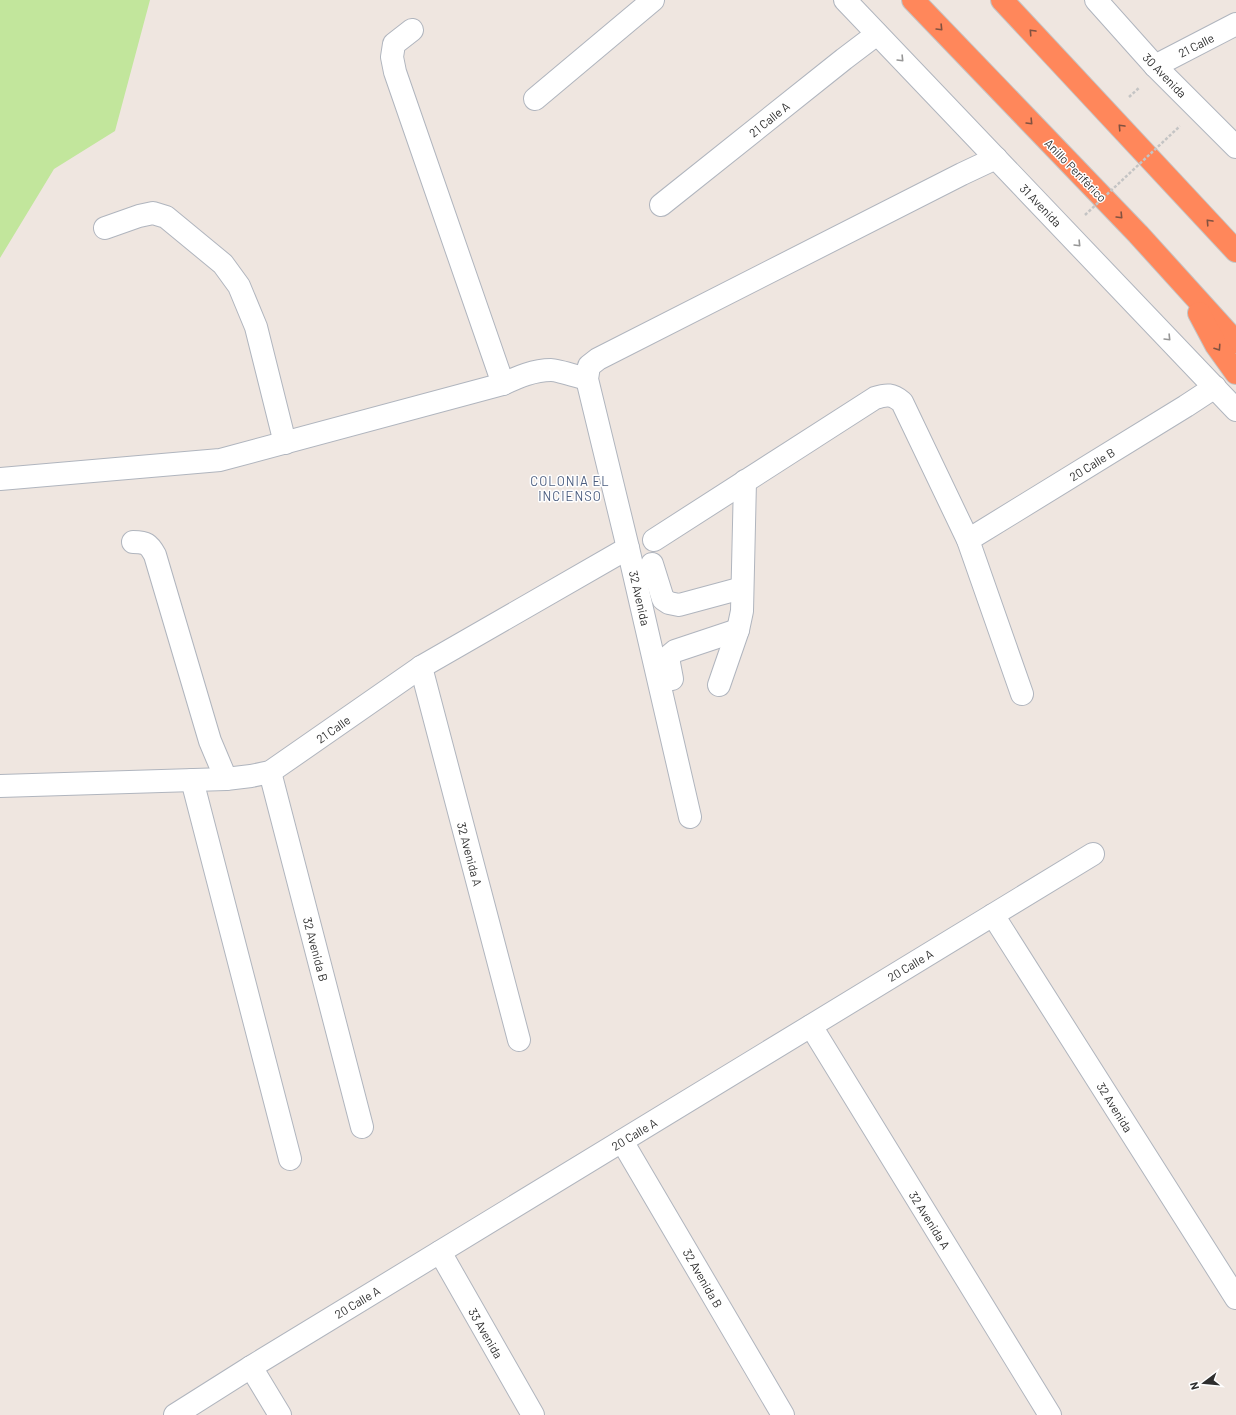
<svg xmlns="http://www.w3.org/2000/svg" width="1236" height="1415" font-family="Barlow,sans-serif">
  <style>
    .green { fill: #c2e69c }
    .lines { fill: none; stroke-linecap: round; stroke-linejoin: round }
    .minor-casing { stroke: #b0b5be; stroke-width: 24 }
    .highway-casing { stroke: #c4c4c4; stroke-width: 24 }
    .path { stroke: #c4c4c4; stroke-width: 2.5; stroke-dasharray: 3 2; stroke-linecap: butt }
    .minor { stroke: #fff; stroke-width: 22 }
    .highway { stroke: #ff875b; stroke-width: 22 }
    .path-bridge { stroke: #c4c4c4; stroke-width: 2.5; stroke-dasharray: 3 2; stroke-linecap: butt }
    .oneway { stroke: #825240 }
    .oneway2 { stroke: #969696 }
    .labels { text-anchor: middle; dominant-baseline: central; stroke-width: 3; stroke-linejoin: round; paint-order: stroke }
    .street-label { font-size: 12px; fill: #2e2e2e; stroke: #fff }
    .neighbourhood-label { font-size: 13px; letter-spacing: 1px; fill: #4c5e80; stroke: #fff }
  </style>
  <rect width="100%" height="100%" fill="#efe6e0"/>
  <path class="green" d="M0 0H150L115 131 54 169 0 258Z"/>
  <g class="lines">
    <defs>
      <g id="minor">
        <path d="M845 0 1236 410"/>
        <path d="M1096 0 1155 66 1236 147"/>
        <path d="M412 30 394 44 392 57 395 72 503 384"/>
        <path d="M1155 66 1236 24"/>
        <path d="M535 99 653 0"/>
        <path d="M661 205 844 59 877 34"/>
        <path d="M105 228 139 216 153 213 166 217 223 264 239 286 256 327 285 443"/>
        <path d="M0 479 220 460 503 384C518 377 534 370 551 370 557 370 579 377 587 379"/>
        <path d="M654 540 875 398C887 394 892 394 902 402L968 540 1022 694"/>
        <path d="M968 540 1186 406 1215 387"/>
        <path d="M133 542C146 542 149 544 155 555L210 741 226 779"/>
        <path d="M652 564 663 599 669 603 679 605 742 588"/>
        <path d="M421 667 519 1040"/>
        <path d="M672 679 669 663V656L675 651 738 630"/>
        <path d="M719 685 738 630 742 611 745 481"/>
        <path d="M270 772 362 1127"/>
        <path d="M192 780 290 1159"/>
        <path d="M0 786 226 779 251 776 270 772 421 667 628 548"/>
        <path d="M690 817 628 548 587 379 589 366 598 359 962 174 996 158"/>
        <path d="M993 915 1236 1298"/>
        <path d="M811 1026 1050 1415"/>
        <path d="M622 1141 783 1415"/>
        <path d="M440 1252 533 1415"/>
        <path d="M251 1367 280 1415"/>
        <path d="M175 1415 251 1367 1093 854"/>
      </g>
      <g id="highway">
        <path d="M913 0 1138 234 1236 342"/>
        <path d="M1002 0 1236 251"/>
        <path d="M1199 313 1216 345 1236 373"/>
      </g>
    </defs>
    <use href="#minor" class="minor-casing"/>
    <use href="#highway" class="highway-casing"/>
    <path class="path" d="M1129 97 1140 87"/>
    <use href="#minor" class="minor"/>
    <use href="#highway" class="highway"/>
    <path class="path-bridge" d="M1085 215 1180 126"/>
  </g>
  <defs><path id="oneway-chevron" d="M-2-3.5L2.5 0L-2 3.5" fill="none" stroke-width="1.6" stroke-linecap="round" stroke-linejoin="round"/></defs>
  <g class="oneway">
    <use href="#oneway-chevron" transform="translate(940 28) rotate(46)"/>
    <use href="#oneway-chevron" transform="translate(1032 32) rotate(-133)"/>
    <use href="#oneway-chevron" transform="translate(1030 122) rotate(46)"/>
    <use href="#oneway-chevron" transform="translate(1121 127) rotate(-133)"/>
    <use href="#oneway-chevron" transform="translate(1120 216) rotate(46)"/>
    <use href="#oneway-chevron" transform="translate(1209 222) rotate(-133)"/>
    <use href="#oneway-chevron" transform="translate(1218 348) rotate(56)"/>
  </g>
  <g class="oneway2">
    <use href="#oneway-chevron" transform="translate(901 59) rotate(46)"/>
    <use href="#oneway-chevron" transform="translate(1078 244) rotate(46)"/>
    <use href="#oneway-chevron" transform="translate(1168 338) rotate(46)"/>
  </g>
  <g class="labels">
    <g class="street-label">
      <text transform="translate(1196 45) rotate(-27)">21 Calle</text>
      <text transform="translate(1165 75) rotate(46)">30 Avenida</text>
      <text transform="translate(769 119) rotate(-39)">21 Calle A</text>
      <text transform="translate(1076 170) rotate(46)">Anillo Periférico</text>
      <text transform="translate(1041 205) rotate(46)">31 Avenida</text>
      <text transform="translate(1092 464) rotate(-32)">20 Calle B</text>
      <text transform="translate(640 598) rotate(77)">32 Avenida</text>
      <text transform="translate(333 729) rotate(-35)">21 Calle</text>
      <text transform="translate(470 854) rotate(75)">32 Avenida A</text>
      <text transform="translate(316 949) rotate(75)">32 Avenida B</text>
      <text transform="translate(910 965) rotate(-31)">20 Calle A</text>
      <text transform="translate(1115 1107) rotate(58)">32 Avenida</text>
      <text transform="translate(634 1134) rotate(-31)">20 Calle A</text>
      <text transform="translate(930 1220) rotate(58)">32 Avenida A</text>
      <text transform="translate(703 1278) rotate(60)">32 Avenida B</text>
      <text transform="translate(357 1302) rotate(-31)">20 Calle A</text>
      <text transform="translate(486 1333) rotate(60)">33 Avenida</text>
    </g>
    <g class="neighbourhood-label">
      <text x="570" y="481">COLONIA EL<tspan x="570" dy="15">INCIENSO</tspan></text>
    </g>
  </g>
  <g transform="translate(1204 1383) rotate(254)" stroke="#ffffff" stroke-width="3" paint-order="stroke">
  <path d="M0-3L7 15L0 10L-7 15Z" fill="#2e2e2e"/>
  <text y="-6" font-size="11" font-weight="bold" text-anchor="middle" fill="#2e2e2e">N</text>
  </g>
</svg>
